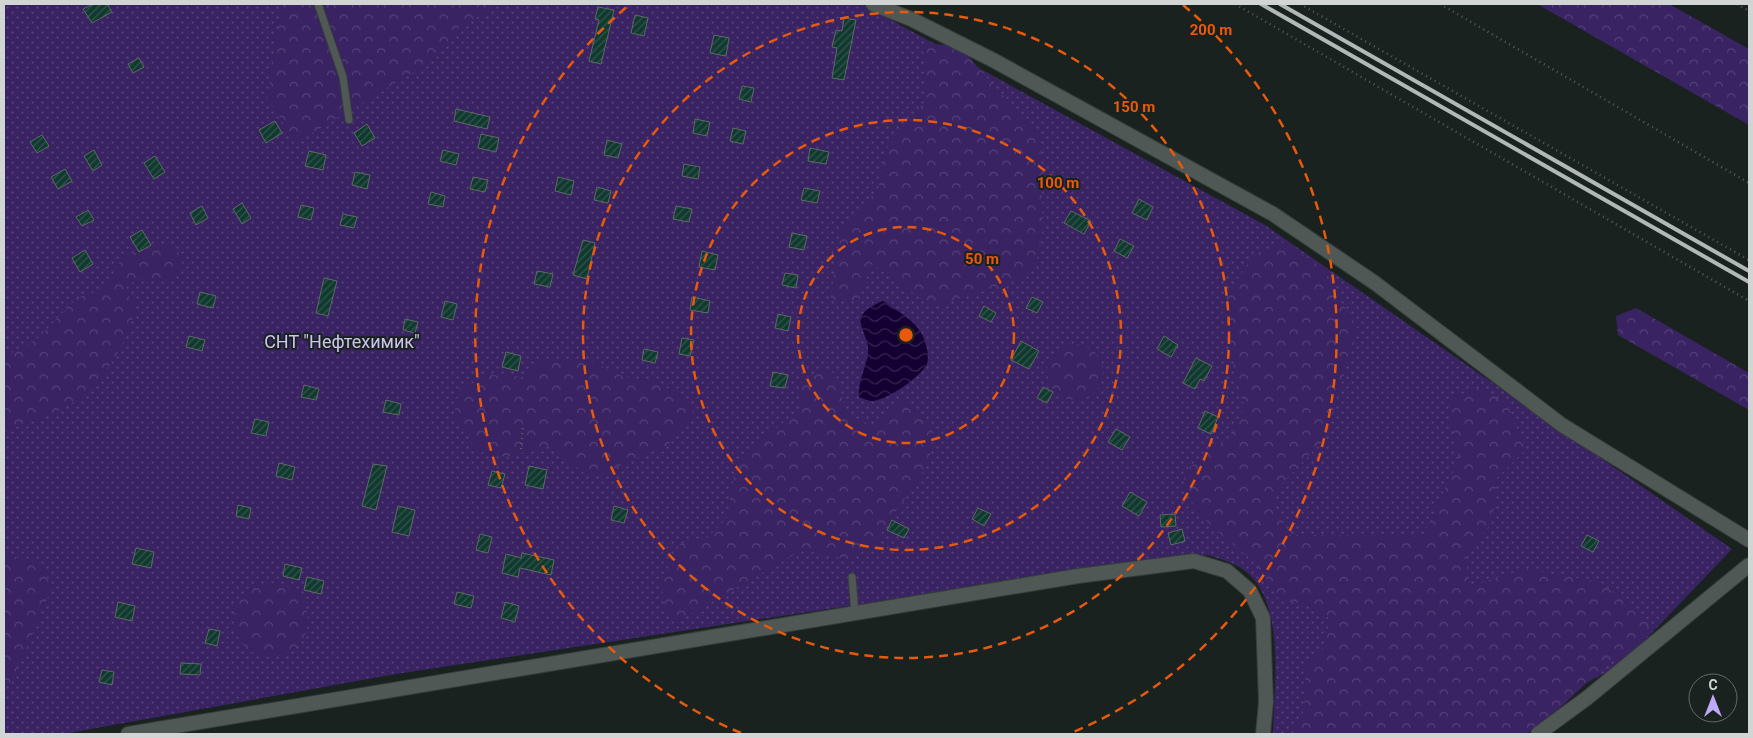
<svg xmlns="http://www.w3.org/2000/svg" width="1753" height="738" font-family="Roboto,sans-serif">
  <style>
    .green { fill: url(#green-dots) }
    .forest { fill: url(#forest-crowns) }
    .water { fill: url(#water-waves) }
    .building { fill: url(#building-hatch); stroke: #5f6965 }
    .lines { fill: none; stroke-linecap: round; stroke-linejoin: round }
    .service-casing { stroke: #363c3a; stroke-width: 9 }
    .minor-casing { stroke: #363c3a; stroke-width: 16 }
    .path { stroke: #555d5b; stroke-width: 2.5; stroke-dasharray: 1 4; stroke-linecap: butt }
    .service { stroke: #4f5855; stroke-width: 7 }
    .minor { stroke: #4f5855; stroke-width: 14 }
    .rail { stroke: #b2b8b7; stroke-width: 4 }
    .ring { fill: none; stroke: #e8590c; stroke-width: 2.5; stroke-dasharray: 9 6 }
    .labels { text-anchor: middle; dominant-baseline: central; stroke-width: 4; stroke-linejoin: round; paint-order: stroke }
    .park-label { font-size: 18px; fill: #cdc3ef; stroke: #19221f }
    .centre { fill: #e8590c; stroke: #19221f; stroke-width: 2.5 }
    .ring-label { font-size: 15px; text-anchor: middle; font-weight: bold; fill: #e8590c; stroke: #19221f; stroke-width: 4; stroke-linejoin: round; paint-order: stroke }
  </style>
  <defs>
    <pattern id="green-dots" width="8" height="8" patternUnits="userSpaceOnUse" patternTransform="scale(1.25)"><rect width="8" height="8" fill="#392363"/><path d="M2 2h.1M6 6h.1" fill="none" stroke="#554278" stroke-width="1.8" stroke-linecap="round"/></pattern>
    <pattern id="forest-crowns" width="20" height="18" patternUnits="userSpaceOnUse" patternTransform="scale(1.25)"><rect width="20" height="18" fill="#392363"/><path d="M2 6a3 3 0 1 1 6 0M12 15a3 3 0 1 1 6 0" fill="none" stroke="#554278"/></pattern>
    <pattern id="water-waves" width="16" height="10" patternUnits="userSpaceOnUse" patternTransform="scale(1.25)"><rect width="16" height="10" fill="#150033"/><path d="M0 5q4-4 8 0t8 0" fill="none" stroke="#362450"/></pattern>
    <pattern id="building-hatch" width="6" height="6" patternUnits="userSpaceOnUse" patternTransform="scale(1.25)"><rect width="6" height="6" fill="#10392f"/><path d="M-1 1l2-2M0 6l6-6M5 7l2-2" fill="none" stroke="#32554c"/></pattern>
  </defs>
  <rect width="100%" height="100%" fill="#19221f"/>
  <path class="green" d="M4 4H862L1265 225 1732 549 1623 663 1492 734H1273C1274 687 1287 597 1241 568 1232 562 1219 559 1209 555L901 598 396 674 63 734H4Z"/>
  <g class="forest">
    <path d="M279 4H490L486 13 459 26 434 60 297 142 287 135 281 118 267 99 281 9Z"/>
    <path d="M1537 4H1669L1749 49V125Z"/>
    <path d="M923 43 959 46 1040 137 1043 229 1037 259 1018 280 933 307 872 264 859 300 830 301 840 233 878 189 887 148 925 101Z"/>
    <path d="M1284 242 1320 266 1358 329 1324 440 1278 488 1274 505 1289 535 1423 536 1459 458 1448 409 1453 397 1480 388 1507 404 1526 449 1497 478 1492 523 1465 554 1470 586 1525 569 1600 582 1649 622 1641 648 1604 666 1539 728 1525 734H1293L1304 710 1306 666 1324 646 1330 619 1309 604 1280 601C1272 589 1265 574 1254 563 1227 536 1184 515 1184 472L1233 434 1244 408 1222 315 1230 290 1255 254Z"/>
    <path d="M171 243 184 259 170 283 138 278 123 290 136 305C128 343 103 385 69 405 49 417 25 423 4 432V357L36 340 77 298 104 289 123 256Z"/>
    <path d="M1636 308 1749 373V410L1618 335 1616 316Z"/>
    <circle cx="1075" cy="372" r="28"/>
    <path d="M543 361 594 362 624 377 653 381 688 399 693 413 668 445 601 474 584 473 549 446 506 457 477 451 454 414 460 389 490 375 525 377Z"/>
    <path d="M825 368 836 375 847 415 872 425 902 397 931 424 933 437 929 463 872 547 846 559 802 550 677 622 665 611 661 582 680 544 707 538 727 518 736 461 800 409 802 380Z"/>
    <path d="M4 554 45 565 50 592 12 683 4 684Z"/>
    <circle cx="271" cy="620" r="37"/>
  </g>
  <path class="water" d="M883 301C896 310 911 318 920 331 925 338 930 355 927 364 922 376 887 400 873 401 868 401 864 399 859 397 858 382 865 369 868 355 872 331 841 318 883 301Z"/>
  <g class="building">
    <path d="M93 4H107L112 12 92 23 83 9Z"/>
    <path d="M598 7 614 10 601 64 589 61 599 20 595 19Z"/>
    <path d="M635 15 648 18 644 36 631 33Z"/>
    <path d="M844 18 856 20 844 80 832 78 837 48 832 47 836 30 842 31Z"/>
    <path d="M714 35 729 38 726 56 710 53Z"/>
    <path d="M139 58 144 67 133 73 128 64Z"/>
    <path d="M742 86 754 88 751 102 739 99Z"/>
    <path d="M456 109 490 117 487 129 454 121Z"/>
    <path d="M695 119 710 122 707 136 693 133Z"/>
    <path d="M275 121 282 133 266 143 259 130Z"/>
    <path d="M367 124 375 138 362 146 354 133Z"/>
    <path d="M733 128 746 131 743 144 730 141Z"/>
    <path d="M481 134 499 138 496 152 478 148Z"/>
    <path d="M42 135 49 146 37 153 30 142Z"/>
    <path d="M607 140 622 144 618 158 604 155Z"/>
    <path d="M810 148 829 152 826 164 808 161Z"/>
    <path d="M94 150 102 165 93 171 84 156Z"/>
    <path d="M443 150 459 154 456 165 440 161Z"/>
    <path d="M309 151 326 155 323 170 305 166Z"/>
    <path d="M155 156 165 172 154 179 144 163Z"/>
    <path d="M684 164 700 167 698 179 682 176Z"/>
    <path d="M65 169 72 181 58 189 51 177Z"/>
    <path d="M355 172 370 175 367 189 352 185Z"/>
    <path d="M473 177 488 180 485 192 470 189Z"/>
    <path d="M558 177 574 181 571 195 555 191Z"/>
    <path d="M597 187 611 191 608 203 594 200Z"/>
    <path d="M804 188 820 191 817 203 801 200Z"/>
    <path d="M431 192 445 196 443 207 428 204Z"/>
    <path d="M1139 199 1153 207 1147 220 1132 213Z"/>
    <path d="M242 203 251 218 242 224 233 209Z"/>
    <path d="M301 205 314 208 311 220 298 217Z"/>
    <path d="M202 206 208 218 196 225 190 213Z"/>
    <path d="M676 206 692 209 689 222 673 219Z"/>
    <path d="M88 210 94 220 82 226 76 217Z"/>
    <path d="M1071 211 1091 221 1084 234 1064 223Z"/>
    <path d="M343 214 357 217 354 228 340 225Z"/>
    <path d="M142 230 151 245 139 252 130 237Z"/>
    <path d="M792 233 807 236 804 250 789 247Z"/>
    <path d="M1120 239 1134 246 1127 258 1114 251Z"/>
    <path d="M583 240 595 243 587 279 573 275Z"/>
    <path d="M85 250 93 264 80 272 72 258Z"/>
    <path d="M702 251 718 255 715 270 699 267Z"/>
    <path d="M537 271 553 274 550 287 534 284Z"/>
    <path d="M785 273 798 275 796 288 782 285Z"/>
    <path d="M324 278 337 281 328 316 316 313Z"/>
    <path d="M200 292 216 296 213 308 197 304Z"/>
    <path d="M692 297 710 301 708 313 690 310Z"/>
    <path d="M1032 297 1043 302 1037 313 1026 308Z"/>
    <path d="M445 301 457 304 453 320 441 317Z"/>
    <path d="M984 306 996 313 991 322 979 316Z"/>
    <path d="M778 314 791 317 788 331 775 328Z"/>
    <path d="M405 319 418 322 415 333 403 330Z"/>
    <path d="M189 336 205 340 202 351 186 347Z"/>
    <path d="M1164 336 1178 345 1171 357 1157 349Z"/>
    <path d="M682 338 694 340 690 356 679 354Z"/>
    <path d="M1021 341 1039 351 1029 369 1011 360Z"/>
    <path d="M644 349 658 352 655 363 642 360Z"/>
    <path d="M506 352 521 356 518 371 502 367Z"/>
    <path d="M1196 358 1212 366 1204 381 1200 379 1195 389 1183 383Z"/>
    <path d="M773 372 788 375 785 388 770 386Z"/>
    <path d="M304 385 319 389 316 400 301 397Z"/>
    <path d="M1043 387 1053 392 1047 403 1037 398Z"/>
    <path d="M386 400 401 404 399 415 383 412Z"/>
    <path d="M1205 411 1218 417 1211 434 1198 428Z"/>
    <path d="M255 419 269 422 266 436 251 433Z"/>
    <path d="M1116 429 1130 437 1122 450 1108 442Z"/>
    <path d="M279 463 295 467 292 480 276 476Z"/>
    <path d="M373 464 387 466 376 510 362 506Z"/>
    <path d="M529 466 547 470 543 489 525 485Z"/>
    <path d="M492 471 505 474 501 488 488 485Z"/>
    <path d="M1130 492 1147 502 1139 516 1122 506Z"/>
    <path d="M238 505 251 508 249 519 236 516Z"/>
    <path d="M398 506 415 510 409 536 392 532Z"/>
    <path d="M614 506 628 510 624 523 611 520Z"/>
    <path d="M978 508 991 514 984 526 972 519Z"/>
    <path d="M1175 514 1176 526 1161 527 1160 515Z"/>
    <path d="M892 520 909 529 904 538 887 530Z"/>
    <path d="M1182 529 1185 541 1171 545 1168 533Z"/>
    <path d="M480 534 492 537 488 553 476 550Z"/>
    <path d="M1587 535 1599 541 1593 552 1581 546Z"/>
    <path d="M136 548 154 552 151 568 132 564Z"/>
    <path d="M522 553 554 560 551 575 520 568 518 577 502 573 506 554 521 558Z"/>
    <path d="M285 564 302 568 299 580 283 576Z"/>
    <path d="M307 577 324 581 321 594 304 590Z"/>
    <path d="M457 592 474 596 471 608 454 604Z"/>
    <path d="M118 602 135 606 132 621 115 617Z"/>
    <path d="M505 602 519 606 515 622 501 618Z"/>
    <path d="M209 629 220 631 217 646 205 643Z"/>
    <path d="M181 663 201 664 200 675 180 674Z"/>
    <path d="M102 670 114 672 112 685 99 682Z"/>
  </g>
  <g class="lines">
    <defs>
      <g id="service">
        <path d="M318 4 343 77 349 120"/>
        <path d="M852 577 855 614"/>
      </g>
      <g id="minor">
        <path d="M873 4 911 19 993 60 1273 214 1375 283 1562 425 1749 540"/>
        <path d="M128 734 1078 576 1194 561 1227 571 1250 591 1263 618 1266 702 1263 734"/>
        <path d="M1538 734 1587 698 1749 565"/>
      </g>
    </defs>
    <use href="#service" class="service-casing"/>
    <use href="#minor" class="minor-casing"/>
    <g class="path">
      <path d="M1235 4 1749 301"/>
      <path d="M1300 4 1749 260"/>
      <path d="M1440 4 1749 183"/>
      <path d="M1737 4 1749 11"/>
      <path d="M521 449 523 426"/>
    </g>
    <use href="#service" class="service"/>
    <use href="#minor" class="minor"/>
    <g class="rail">
      <path d="M1261 4 1749 282"/>
      <path d="M1280 4 1749 271"/>
    </g>
  </g>
  <g class="ring">
    <circle cx="906" cy="335" r="108"/>
    <circle cx="906" cy="335" r="215"/>
    <circle cx="906" cy="335" r="323"/>
    <path d="M741 733A431 431 0 0 1 629 5M1183 5A431 431 0 0 1 1071 733"/>
  </g>
  <g class="labels">
    <g class="park-label">
      <text x="342" y="341">СНТ "Нефтехимик"</text>
    </g>
  </g>
  <circle cx="906" cy="335" r="8" class="centre"/>
  <g class="ring-label">
    <text x="1211" y="35">200 m</text>
    <text x="1134" y="112">150 m</text>
    <text x="1058" y="188">100 m</text>
    <text x="982" y="264">50 m</text>
  </g>
  <rect width="1753" height="738" fill="none" stroke="#d1d6d5" stroke-width="10"/>
  <g transform="translate(1713 698)"><circle r="24" fill="#19221f" stroke="#636a68"/>
  <path d="M0-4L9 19L0 12L-9 19Z" fill="#bda9f5"/>
  <text y="-8" font-size="14" font-weight="bold" text-anchor="middle" fill="#d1d6d5">С</text>
  </g>
</svg>
